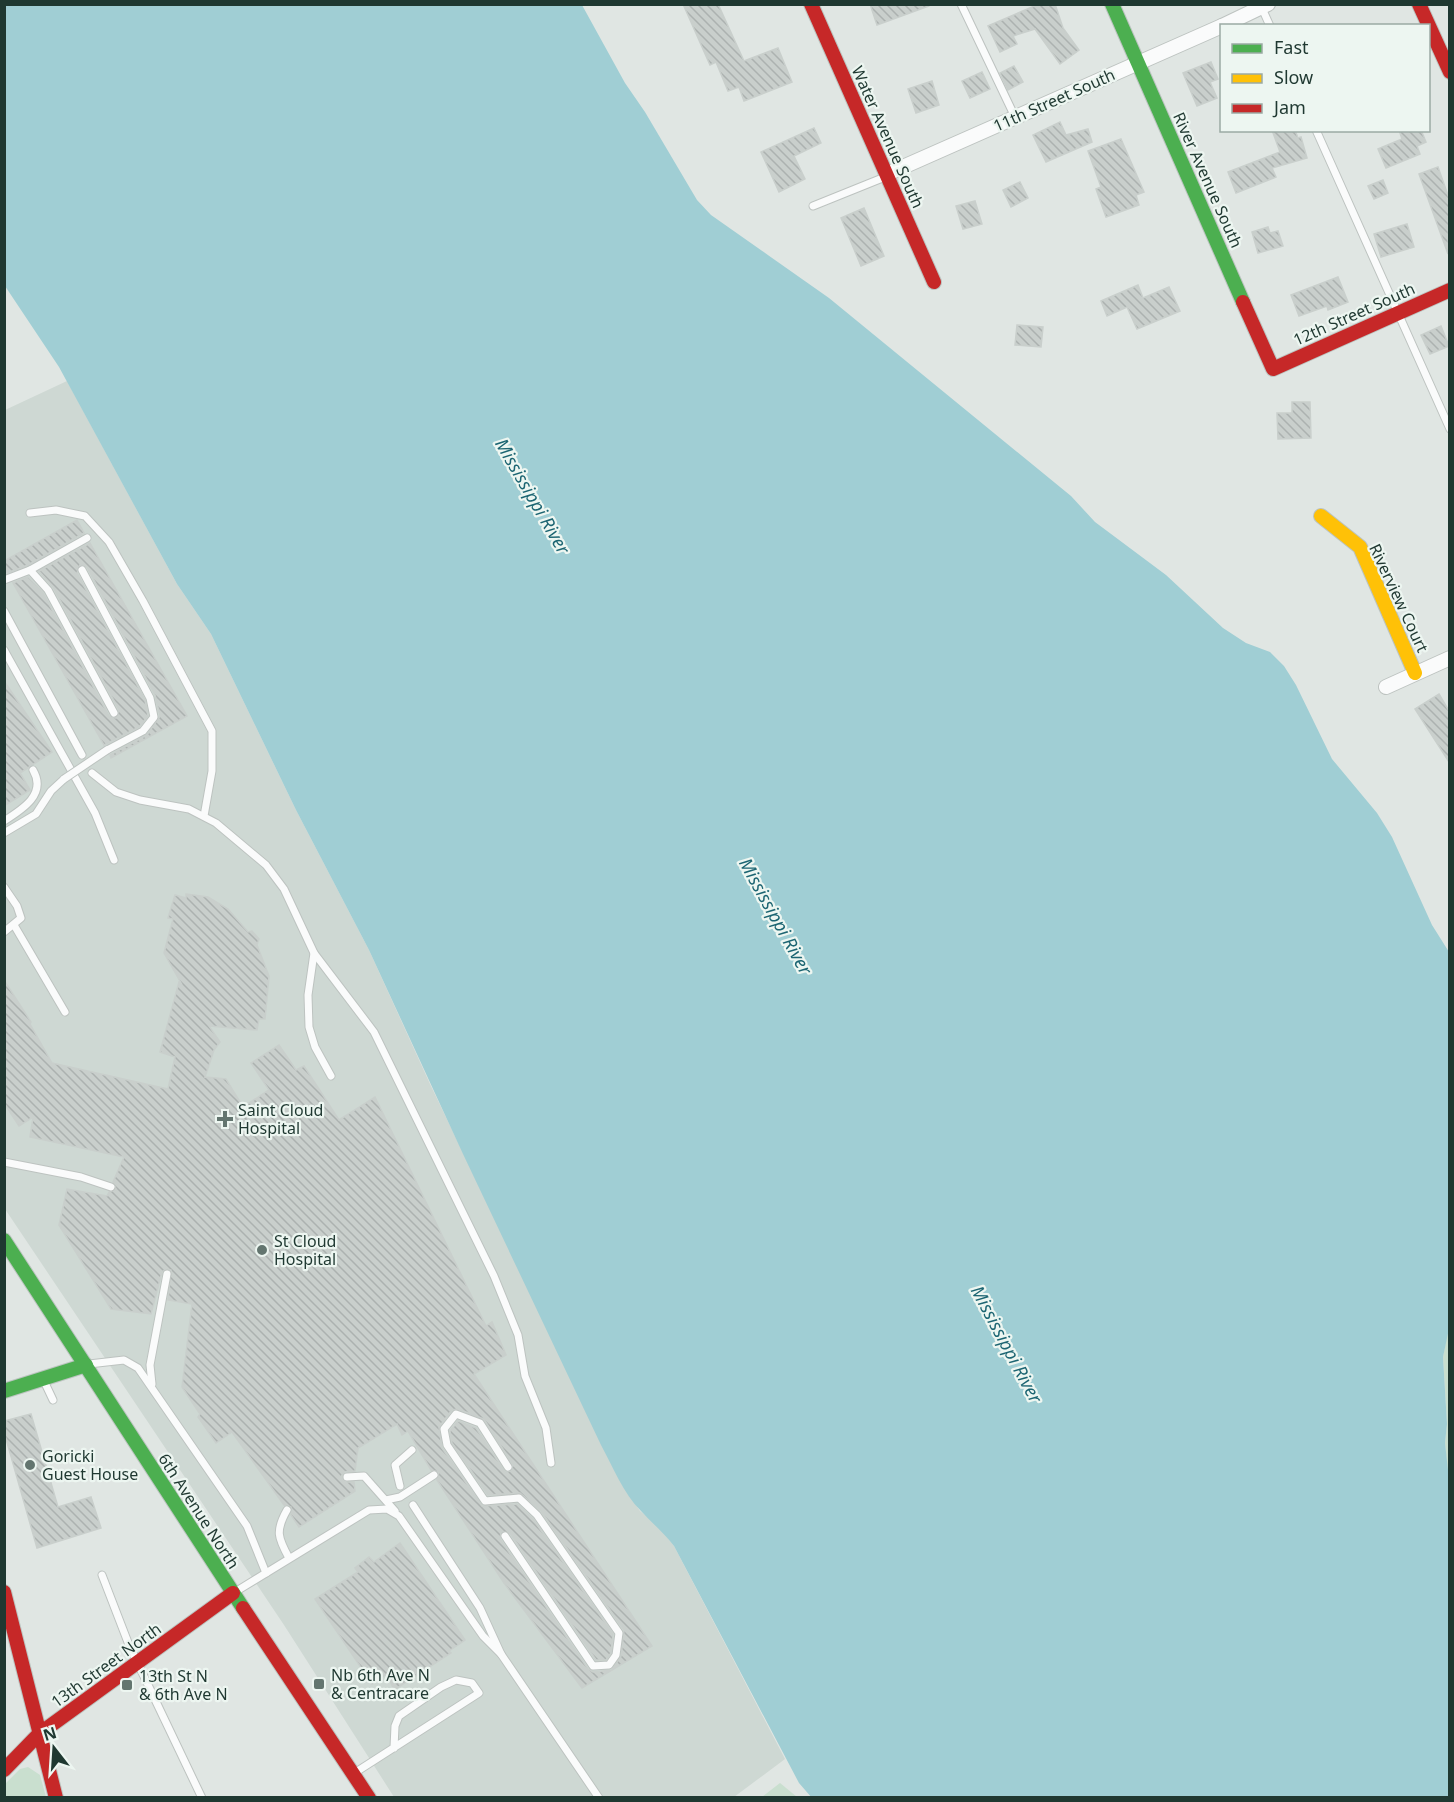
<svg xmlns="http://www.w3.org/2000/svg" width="1454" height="1802" font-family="'Noto Sans',sans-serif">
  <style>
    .built { fill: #ced8d3 }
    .green { fill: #c9dfcf }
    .water { fill: #a0ced4 }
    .building { fill: url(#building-back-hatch); stroke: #c9cfcc; stroke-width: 1.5; fill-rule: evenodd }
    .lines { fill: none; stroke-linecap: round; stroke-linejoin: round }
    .lane-casing { stroke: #bdc3c0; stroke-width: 9 }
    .street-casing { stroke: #bdc3c0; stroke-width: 16 }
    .fast-casing { stroke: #bcc4c0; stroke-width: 16 }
    .slow-casing { stroke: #bcc4c0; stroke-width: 16 }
    .jam-casing { stroke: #bcc4c0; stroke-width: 16 }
    .lane { stroke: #fafbfb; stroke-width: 7 }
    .street { stroke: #fafbfb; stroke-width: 14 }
    .fast { stroke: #4caf50; stroke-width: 14 }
    .slow { stroke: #ffc107; stroke-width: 14 }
    .jam { stroke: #c62828; stroke-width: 14 }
    .lane-bridge-casing { stroke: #bdc3c0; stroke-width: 9; stroke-linecap: butt }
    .lane-bridge { stroke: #fafbfb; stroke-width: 7 }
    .poi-dot { fill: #63756f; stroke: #edf6f1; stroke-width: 2 }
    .labels { text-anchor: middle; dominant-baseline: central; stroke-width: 4.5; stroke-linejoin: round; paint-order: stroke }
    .street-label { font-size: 16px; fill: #1f3831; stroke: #edf6f1 }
    .poi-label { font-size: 16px; fill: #1f3831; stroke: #edf6f1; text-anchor: start }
    .water-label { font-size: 18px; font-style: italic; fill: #1c6572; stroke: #edf6f1 }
  </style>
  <defs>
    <pattern id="building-back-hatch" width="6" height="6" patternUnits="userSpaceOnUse" patternTransform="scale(1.5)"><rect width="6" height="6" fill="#c9cfcc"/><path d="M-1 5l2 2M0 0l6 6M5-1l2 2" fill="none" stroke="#acb2b0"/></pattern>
  </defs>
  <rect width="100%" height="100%" fill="#e0e6e3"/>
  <path class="built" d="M67 381 177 584 211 634 296 810 369 950 430 1084 623 1486 640 1511 658 1525 674 1546 785 1759 734 1797H394L284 1625 5 1209V410Z"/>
  <g class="green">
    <path d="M1449 1324V1488L1445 1443 1447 1424 1443 1357Z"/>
    <path d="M28 1767 40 1775 46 1797H5L4 1785 20 1769Z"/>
    <path d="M780 1783 797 1797H762Z"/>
  </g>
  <path class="water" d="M5 4 582 5 625 83 645 112 697 200 711 215 829 298 1071 496 1095 522 1166 575 1223 628 1246 643 1270 652 1284 666 1296 685 1332 759 1377 813 1392 837 1432 925 1449 952 1450 1324 1443 1357 1447 1424 1445 1443 1450 1488 1449 1797 812 1798 799 1783 674 1546C663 1532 652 1523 641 1511 623 1493 613 1467 601 1445L463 1154 369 950 296 810 211 634 177 584 59 367 5 286Z"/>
  <g class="building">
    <path d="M683 4H718L744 61 778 48 792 82 744 101 739 87 728 91 716 62 710 65Z"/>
    <path d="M870 4H929V6L877 25Z"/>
    <path d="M1039 4H1055L1063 28 1079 50 1060 64 1035 29 1013 36 1017 44 1000 52 988 26Z"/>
    <path d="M1211 62 1218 79 1210 82 1217 98 1197 106 1183 73Z"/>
    <path d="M1014 66 1023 82 1008 90 1000 73Z"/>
    <path d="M982 72 990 89 970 98 962 81Z"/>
    <path d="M932 81 939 105 916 113 908 89Z"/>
    <path d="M1060 122 1066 135 1088 129 1092 142 1046 162 1033 135Z"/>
    <path d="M814 128 821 143 794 156 805 179 779 192 761 152Z"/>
    <path d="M1272 130H1295L1298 138 1301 137 1307 158 1272 168 1276 177 1236 193 1228 172 1280 152Z"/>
    <path d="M1399 130H1421L1426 142 1417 146 1420 154 1386 168 1378 149 1402 139Z"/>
    <path d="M1121 139 1144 192 1136 195 1139 205 1106 217 1096 189 1101 187 1088 151Z"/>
    <path d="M1438 167 1449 198 1448 254 1419 174Z"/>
    <path d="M1383 180 1388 193 1374 199 1368 186Z"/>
    <path d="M1020 182 1028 198 1011 207 1003 190Z"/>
    <path d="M975 201 982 224 963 229 956 206Z"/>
    <path d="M864 208 884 256 861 266 841 218Z"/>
    <path d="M1407 224 1414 247 1381 257 1374 234Z"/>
    <path d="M1268 227 1270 233 1278 231 1283 246 1258 253 1252 232Z"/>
    <path d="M1338 277 1348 302 1328 310 1327 306 1299 316 1291 295Z"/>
    <path d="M1138 285 1143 298 1169 287 1180 311 1137 329 1127 307 1107 316 1101 301Z"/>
    <path d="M1017 325 1043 327 1041 347 1015 345Z"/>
    <path d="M1441 326 1449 346 1430 354 1421 335Z"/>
    <path d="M1292 402H1310L1311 438 1278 439 1277 413H1292Z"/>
    <path d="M77 520 84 533 28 565 7 573 4 561Z"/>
    <path d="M90 543 187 716 111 758 110 755 147 735 160 716 155 695 87 567 80 565 77 573 145 700 148 716 139 727 104 745 13 583 28 577 43 593 109 716 116 718 119 710 53 587 39 571Z"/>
    <path d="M4 681 52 752 20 773 30 790 4 806Z"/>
    <path d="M1439 694 1449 711V762L1415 709Z"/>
    <path d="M186 894 208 897 228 909 248 932 252 931 259 939 257 945 269 976 265 1019H259L257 1030 209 1026 220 1042 214 1050 205 1077 226 1079 243 1107 269 1090 251 1063 279 1045 296 1070 304 1066 339 1120 375 1097 486 1326 492 1322 506 1355 474 1374 652 1646 582 1688 504 1583 437 1480 439 1472 431 1470 408 1431 402 1435 397 1424 358 1448 355 1471 344 1472 341 1477 345 1482H354L355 1491 299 1527 291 1515V1507L284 1505 232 1432 216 1443 198 1417 200 1414 182 1387 192 1304 168 1300 171 1270 166 1269 162 1272 151 1314 111 1309 59 1225 67 1189 107 1196 109 1192 116 1189 113 1182 124 1157 30 1137 33 1117 19 1126 4 1103V980L31 1022 30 1024 52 1063 168 1089 175 1057 160 1052 179 982 181 983 164 953 173 919 168 918 175 895 186 898ZM458 1409 484 1419 513 1465 511 1471 505 1472 476 1428 458 1421 450 1431 452 1443 488 1495 520 1493 541 1511 624 1630 621 1656 612 1670 593 1672 588 1669 500 1539 501 1532 510 1533 596 1660H606L611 1653 613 1634 533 1519 517 1504 482 1506 442 1448 439 1427 452 1410Z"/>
    <path d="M31 1414 58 1507 91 1497 101 1528 37 1548 4 1432V1421Z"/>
    <path d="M400 1543 465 1640 449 1651 451 1653 394 1690 387 1674 372 1684 315 1599 358 1572 355 1568 369 1557 374 1562Z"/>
  </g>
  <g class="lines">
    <defs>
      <g id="lane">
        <path d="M961 4 1015 117"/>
        <path d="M1261 6 1270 26"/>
        <path d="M1316 130 1450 429"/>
        <path d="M813 206 885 177"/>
        <path d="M30 513 56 510 85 516 109 542 143 601 212 731V771L204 816"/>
        <path d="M30 570 87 538"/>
        <path d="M82 570 150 698 154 717 143 731 107 750"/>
        <path d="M4 580 30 570 48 590 114 713"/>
        <path d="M4 611 82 755"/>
        <path d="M4 650 95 813 114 860"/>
        <path d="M92 773 116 792 140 800 189 809 216 823 266 865 284 889 314 953 308 995 309 1027 315 1047 331 1076"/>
        <path d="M4 821C23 809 47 794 33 770"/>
        <path d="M4 833 36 814 51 791 64 779"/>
        <path d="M4 887 17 906 21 918 4 932"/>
        <path d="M14 925 65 1012"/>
        <path d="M314 953 374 1032 494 1276 518 1335 525 1376 546 1428 551 1463"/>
        <path d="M4 1162 81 1177 111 1187"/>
        <path d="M89 1364 124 1360 138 1368 247 1526 266 1573"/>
        <path d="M44 1381 53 1400"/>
        <path d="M152 1384 150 1365 167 1274"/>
        <path d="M347 1477 364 1476 395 1511"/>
        <path d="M400 1486 395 1465 412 1450"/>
        <path d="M386 1500 400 1497 434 1475"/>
        <path d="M413 1505 480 1608 501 1654 599 1798"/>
        <path d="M287 1510C275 1531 278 1538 289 1558"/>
        <path d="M505 1536 593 1666 609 1665 616 1655 619 1633 537 1515 519 1498 485 1501 447 1445 444 1429 456 1414 480 1423 508 1467"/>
        <path d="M102 1575 129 1645 202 1798"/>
        <path d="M235 1592 369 1510 387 1509 399 1516 483 1636 501 1654"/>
        <path d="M356 1772 479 1693 472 1683 456 1680 441 1687 399 1716 395 1726 394 1748"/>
      </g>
      <g id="street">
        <path d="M1222 26 1268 4"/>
        <path d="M887 174 1222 26"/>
        <path d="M1386 687 1450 658"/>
      </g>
      <g id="fast">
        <path d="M1112 4 1243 302"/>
        <path d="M4 1240 243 1608"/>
        <path d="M4 1391 86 1365"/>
      </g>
      <path id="slow" d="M1321 516 1360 547 1415 673"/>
      <g id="jam">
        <path d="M811 4 934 282"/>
        <path d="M1419 4 1450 72"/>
        <path d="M1243 302 1273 369 1450 290"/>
        <path d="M4 1592 56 1798"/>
        <path d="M243 1608 369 1798"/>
        <path d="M4 1770 39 1734 233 1593"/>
      </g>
    </defs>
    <use href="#lane" class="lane-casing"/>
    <use href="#street" class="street-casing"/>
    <use href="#fast" class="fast-casing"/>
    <use href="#slow" class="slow-casing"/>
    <use href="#jam" class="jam-casing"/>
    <use href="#lane" class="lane"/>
    <use href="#street" class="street"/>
    <use href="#fast" class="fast"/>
    <use href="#slow" class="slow"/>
    <use href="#jam" class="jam"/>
    <defs>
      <path id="lane-bridge" d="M64 779 107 750"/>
    </defs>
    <use href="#lane-bridge" class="lane-bridge-casing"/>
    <use href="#lane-bridge" class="lane-bridge"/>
  </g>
  <g class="poi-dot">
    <path d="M222 1110h6v6h6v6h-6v6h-6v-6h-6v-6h6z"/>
    <circle cx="262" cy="1250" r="6"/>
    <circle cx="30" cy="1465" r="6"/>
    <rect x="313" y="1678" width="12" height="12" rx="3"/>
    <rect x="121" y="1679" width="12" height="12" rx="3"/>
  </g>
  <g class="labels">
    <g class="street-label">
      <text transform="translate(1054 100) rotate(-24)">11th Street South</text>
      <text transform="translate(888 137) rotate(66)">Water Avenue South</text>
      <text transform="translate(1208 180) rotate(66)">River Avenue South</text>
      <text transform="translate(1354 314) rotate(-24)">12th Street South</text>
      <text transform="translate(1399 598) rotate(65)">Riverview Court</text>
      <text transform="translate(199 1511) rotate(57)">6th Avenue North</text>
      <text transform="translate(106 1665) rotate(-36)">13th Street North</text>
    </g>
    <g class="poi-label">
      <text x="238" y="1110">Saint Cloud<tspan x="238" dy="18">Hospital</tspan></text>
      <text x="274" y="1241">St Cloud<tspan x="274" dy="18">Hospital</tspan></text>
      <text x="42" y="1456">Goricki<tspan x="42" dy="18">Guest House</tspan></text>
      <text x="331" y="1675">Nb 6th Ave N<tspan x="331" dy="18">&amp; Centracare</tspan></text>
      <text x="139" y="1676">13th St N<tspan x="139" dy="18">&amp; 6th Ave N</tspan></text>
    </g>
    <g class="water-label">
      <text transform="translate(533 496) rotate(60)">Mississippi River</text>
      <text transform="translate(776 916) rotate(61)">Mississippi River</text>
      <text transform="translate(1007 1344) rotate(62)">Mississippi River</text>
    </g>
  </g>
  <rect width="1454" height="1802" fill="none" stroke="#1f3831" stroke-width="12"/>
  <rect x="1220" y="24" width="210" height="108" fill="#edf6f1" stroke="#9baaa4" stroke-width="1.5"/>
  <rect x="1232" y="44" width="30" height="9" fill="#4caf50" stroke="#9baaa4" stroke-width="1.5"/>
  <text x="1274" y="54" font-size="18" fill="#1f3831">Fast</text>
  <rect x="1232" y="74" width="30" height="9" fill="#ffc107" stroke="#9baaa4" stroke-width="1.5"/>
  <text x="1274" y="84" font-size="18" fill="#1f3831">Slow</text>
  <rect x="1232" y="104" width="30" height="9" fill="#c62828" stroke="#9baaa4" stroke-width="1.5"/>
  <text x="1274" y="114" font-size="18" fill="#1f3831">Jam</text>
  <g transform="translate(54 1748) rotate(343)" stroke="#edf6f1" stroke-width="4.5" paint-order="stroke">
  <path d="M0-4.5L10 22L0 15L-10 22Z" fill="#1f3831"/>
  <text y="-9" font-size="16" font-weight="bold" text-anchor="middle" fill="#1f3831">N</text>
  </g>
</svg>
